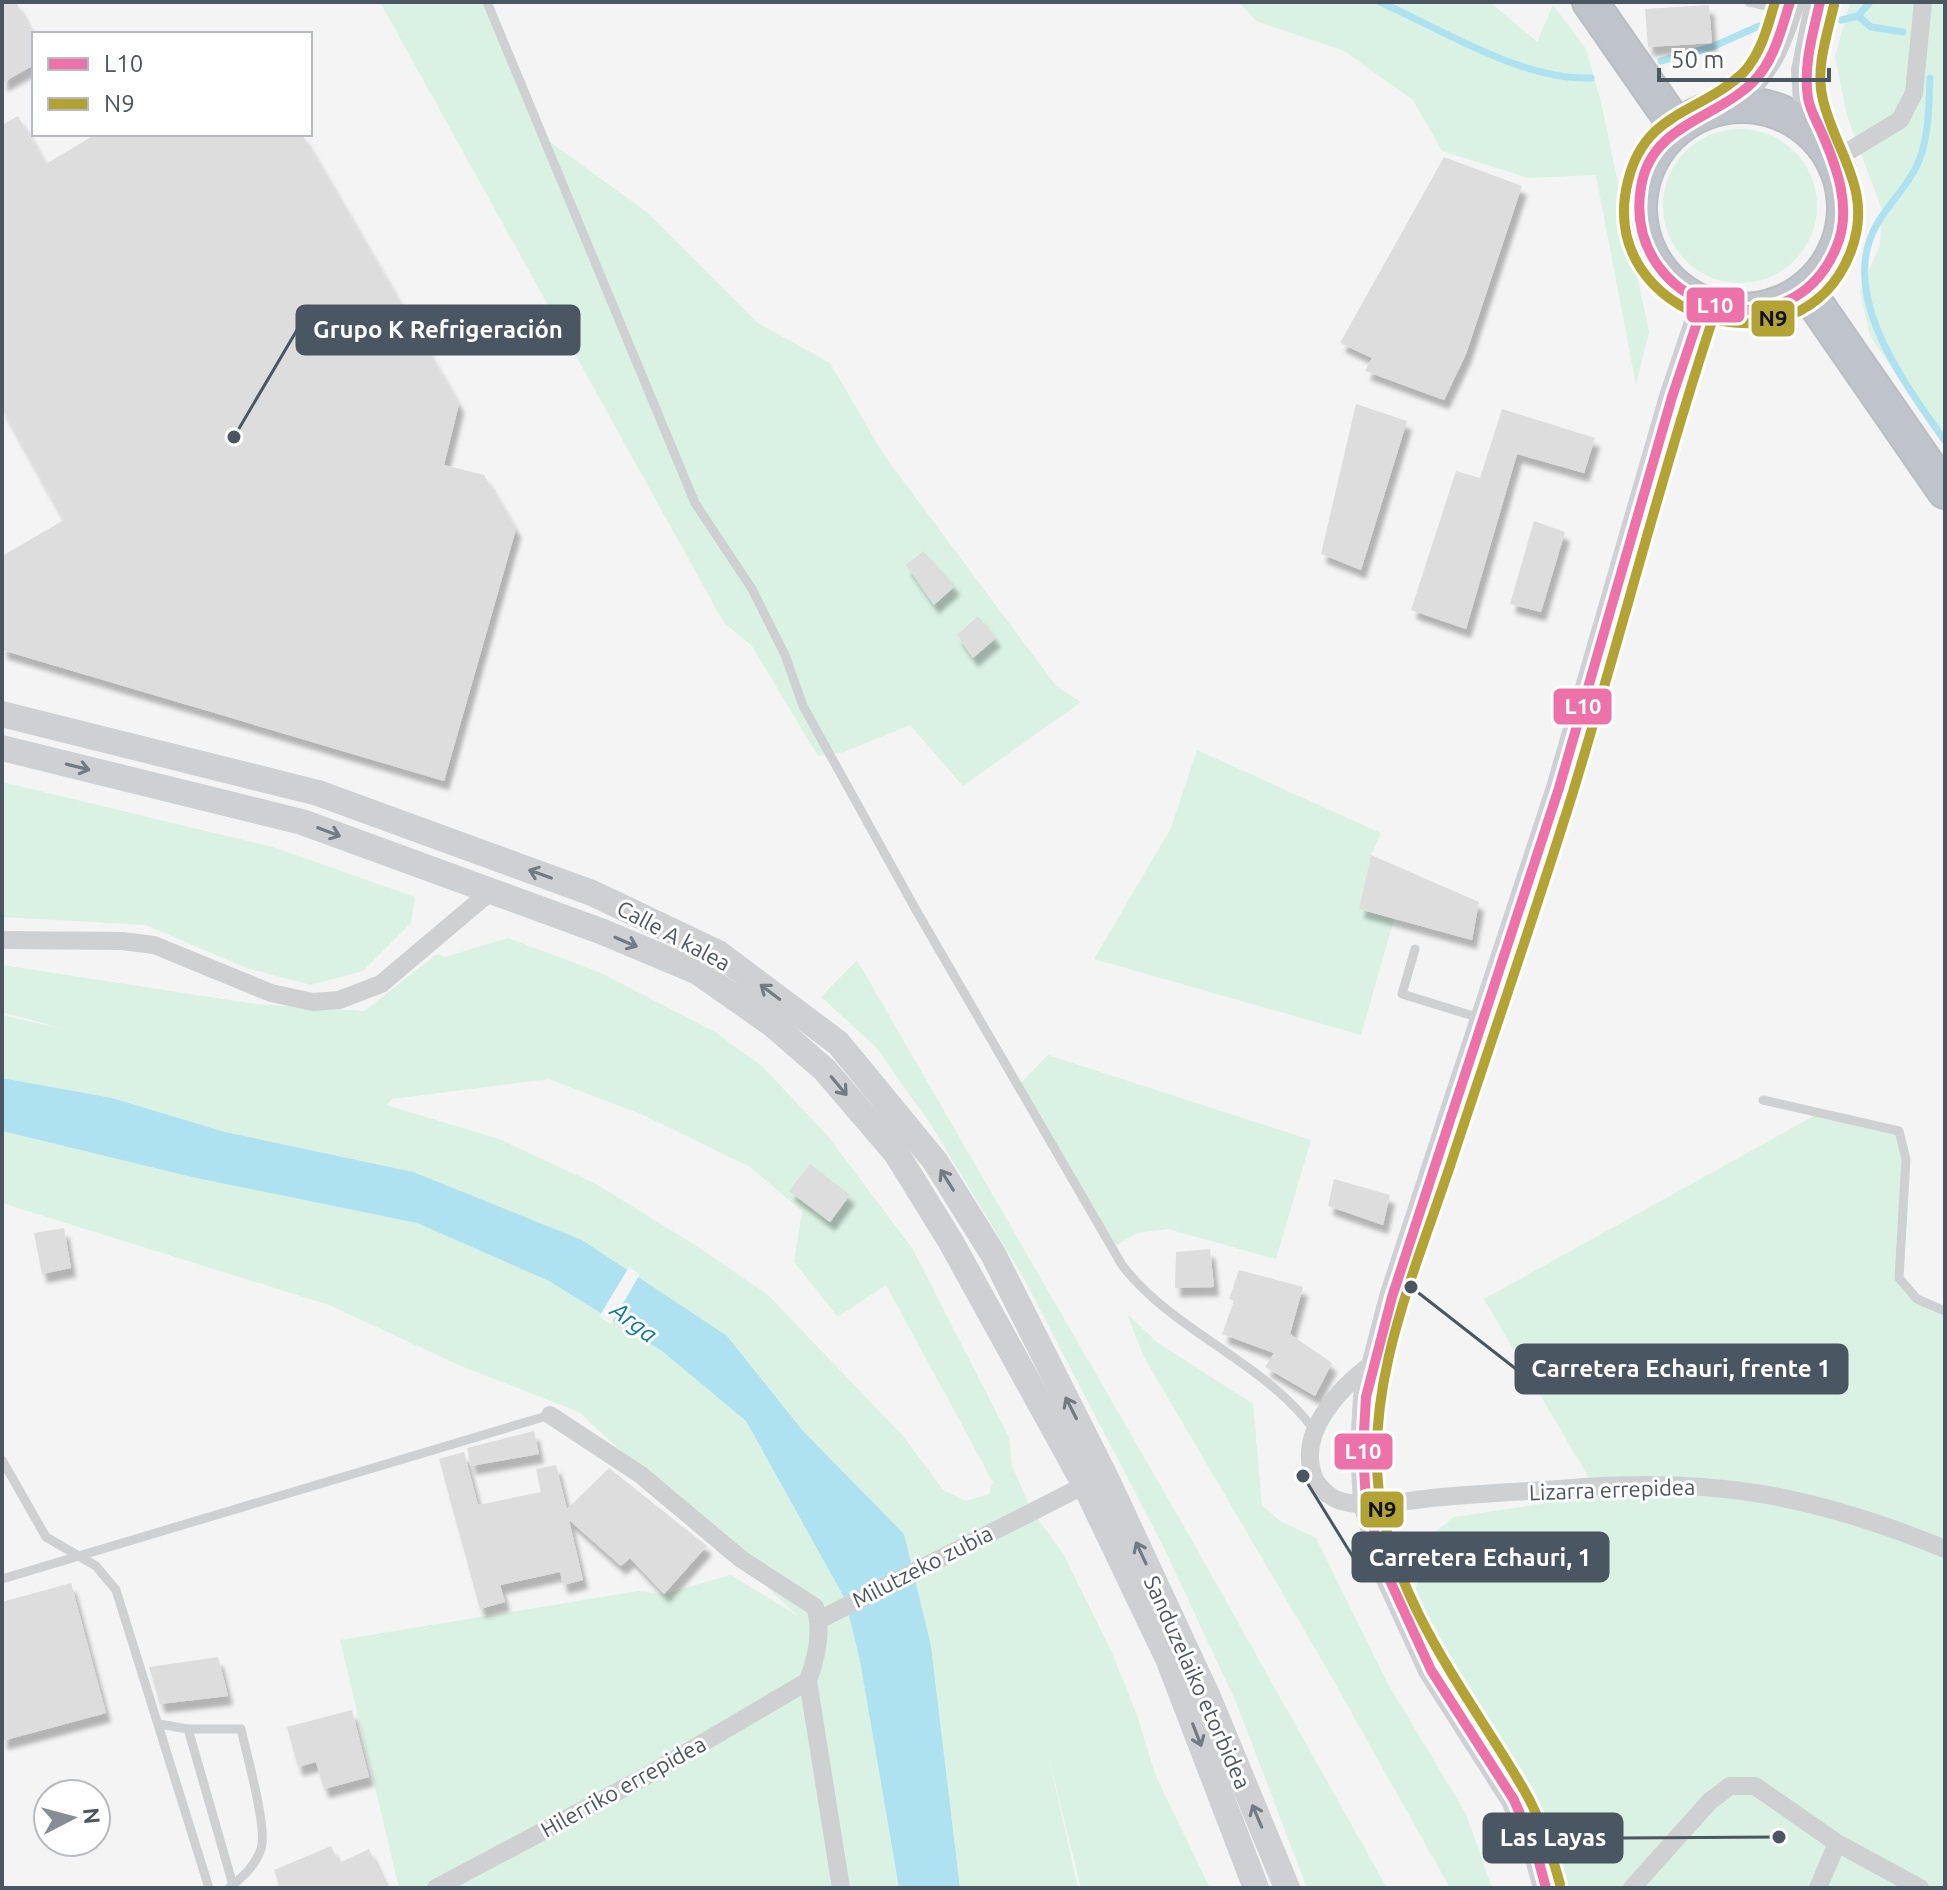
<svg xmlns="http://www.w3.org/2000/svg" width="1947" height="1890" font-family="Ubuntu,sans-serif">
  <style>
    .green { fill: #d9f2e3; fill-rule: evenodd }
    .water { fill: #aee2f0 }
    .pier { fill: #f4f4f4 }
    .lines { fill: none; stroke-linecap: round; stroke-linejoin: round }
    .stream { stroke: #aee2f0; stroke-width: 7 }
    .building { fill: #ddddde; filter: url(#shadow) }
    .highway-casing { stroke: #b9bec3; stroke-width: 38 }
    .lane { stroke: #ced0d2; stroke-width: 9 }
    .street { stroke: #ced0d2; stroke-width: 18 }
    .secondary { stroke: #ced0d4; stroke-width: 26 }
    .primary { stroke: #caced1; stroke-width: 30 }
    .highway { stroke: #bec4c9; stroke-width: 34 }
    .bus-1-casing { stroke: #fff; stroke-width: 16 }
    .bus-2-casing { stroke: #fff; stroke-width: 16 }
    .bus-1 { stroke: #ed72aa; stroke-width: 10 }
    .bus-2 { stroke: #b3a334; stroke-width: 10 }
    .oneway { stroke: #727b84 }
    .labels { text-anchor: middle; dominant-baseline: central; stroke-width: 6; stroke-linejoin: round; paint-order: stroke }
    .street-label { font-size: 22px; fill: #4a5661; stroke: #fff }
    .water-label { font-size: 24px; font-style: italic; fill: #0c7c9b; stroke: #fff }
    .leader { fill: none; stroke: #4a5661; stroke-width: 3 }
    .callout-dot { fill: #4a5661; stroke: #fff; stroke-width: 3 }
    .callout { fill: #4a5661; stroke: #4a5661; stroke-width: 3 }
    .callout-label { font-size: 24px; text-anchor: middle; font-weight: bold; fill: #fff }
    .line-badge { stroke: #fff; stroke-width: 3 }
    .badge-label { font-size: 22px; text-anchor: middle; font-weight: bold; fill: #fff }
    .pale-badge-label { font-size: 22px; text-anchor: middle; font-weight: bold; fill: #111 }
  </style>
  <defs>
    <filter id="shadow"><feDropShadow dx="5" dy="9" stdDeviation="2" flood-color="#0004"/></filter>
  </defs>
  <rect width="100%" height="100%" fill="#f4f4f4"/>
  <g class="green">
    <path d="M380 2H487L542 136 648 213 758 323 830 363 884 455 1056 686 1081 702 963 786 910 725 844 752 818 756 752 646 724 623Z"/>
    <path d="M1239 2H1490L1537 42 1553 5 1586 49 1601 102 1649 332 1636 385 1596 175 1528 178 1442 151 1413 100 1344 51 1256 21Z"/>
    <path d="M1850 2H1945V444L1870 336 1860 291 1880 245 1882 210 1847 116 1835 57Z"/>
    <circle cx="1740" cy="206" r="77"/>
    <path d="M1197 750 1381 833 1371 855 1359 909 1394 919 1361 1035 1094 959 1171 828Z"/>
    <path d="M2 782 273 847 415 897 411 923 363 971 311 985 246 968 146 925 2 917Z"/>
    <path d="M508 938 599 972 715 1032 763 1067 827 1135 912 1248 1009 1437 1012 1465 1031 1510 1063 1553 1112 1653 1137 1715 1155 1774 1210 1888H1081L1048 1754 1078 1888H960L931 1646 803 1431 727 1336 225 1132 112 1098 2 1078V1015L67 1030 2 1012V965L255 1004 364 1011 437 954 445 957ZM549 1079 643 1115 750 1167 802 1211 794 1262 838 1317 886 1285 993 1482 989 1494 966 1501 943 1490 904 1437 768 1295 698 1247 598 1185 499 1139 386 1105 392 1099Z"/>
    <path d="M857 960 1189 1535 1387 1888H1307L1236 1702 1164 1548 1022 1275 931 1125 875 1046 821 997Z"/>
    <path d="M1048 1055 1311 1140 1276 1259 1168 1229 1137 1233 1112 1248 1018 1086Z"/>
    <path d="M1819 1113 1899 1131 1906 1159 1899 1278 1917 1299 1945 1311V1888H1540L1514 1800 1418 1646 1416 1589 1425 1548 1437 1530 1454 1517 1594 1496 1586 1473 1484 1299Z"/>
    <path d="M2 1131 196 1178 417 1223 549 1281 662 1351 746 1421 845 1599 860 1661 899 1888H399L340 1640 638 1591 664 1594 731 1575 798 1616 579 1412 461 1366 329 1305 2 1203Z"/>
    <path d="M1127 1314 1157 1342 1253 1404 1262 1505 1280 1521 1316 1538 1388 1684 1466 1814 1492 1888H1450L1327 1669 1144 1357Z"/>
  </g>
  <path class="water" d="M2 1078 112 1098 225 1132 413 1172 582 1240 727 1336 803 1431 904 1534 931 1646 960 1888H899L860 1661 845 1599 746 1421 662 1351 549 1281 417 1223 196 1178 2 1131Z"/>
  <path class="pier" d="M629 1267 640 1274 611 1324 599 1317Z"/>
  <g class="lines">
    <g class="stream">
      <path d="M1380 2C1441 29 1523 81 1591 78"/>
      <path d="M1858 16 1871 27 1903 32"/>
      <path d="M1841 20 1858 16 1870 2"/>
      <path d="M1661 61 1712 47 1759 26"/>
      <path d="M1930 78C1929 104 1929 138 1918 163 1909 185 1889 203 1877 224 1836 295 1906 385 1945 441"/>
    </g>
  </g>
  <g class="building">
    <path d="M2 2H16L34 36V65L2 83Z"/>
    <path d="M1709 5 1712 43 1648 47 1645 9Z"/>
    <path d="M18 116 46 164 96 134H302L459 404 444 465 484 475 516 529 444 781 2 650V556L64 520 2 408V125Z"/>
    <path d="M1444 157 1522 186 1466 354 1444 400 1365 371 1372 358 1340 343Z"/>
    <path d="M1356 404 1407 421 1361 570 1321 554Z"/>
    <path d="M1502 409 1595 438 1584 473 1517 454 1466 629 1411 610 1456 471 1480 478Z"/>
    <path d="M1534 521 1565 532 1541 612 1510 604Z"/>
    <path d="M923 551 955 586 934 605 906 565Z"/>
    <path d="M978 616 996 638 973 658 957 635Z"/>
    <path d="M1371 855 1479 902 1472 940 1359 909Z"/>
    <path d="M810 1164 850 1195 830 1222 789 1191Z"/>
    <path d="M1334 1179 1390 1195 1383 1225 1328 1206Z"/>
    <path d="M64 1228 71 1268 42 1274 34 1233Z"/>
    <path d="M1210 1249 1214 1287 1175 1288 1176 1252Z"/>
    <path d="M1239 1270 1303 1287 1290 1334 1332 1363 1315 1396 1265 1367 1274 1353 1222 1334 1234 1301 1229 1299Z"/>
    <path d="M534 1431 539 1454 471 1466 467 1448Z"/>
    <path d="M464 1452 478 1505 541 1492 536 1469 556 1465 567 1509 609 1468 707 1546 664 1594 630 1558 621 1566 569 1520 583 1580 563 1585 560 1572 500 1585 505 1602 480 1609 439 1459Z"/>
    <path d="M71 1583 106 1713 2 1741V1602Z"/>
    <path d="M218 1657 228 1696 160 1704 149 1667Z"/>
    <path d="M352 1710 369 1777 324 1789 316 1762 298 1767 287 1727Z"/>
    <path d="M331 1846 339 1863 369 1849 387 1888H280L274 1870Z"/>
  </g>
  <g class="lines">
    <defs>
      <g id="highway">
        <path d="M1590 2 1677 127"/>
        <circle cx="1742" cy="208" r="103"/>
        <path d="M1806 290 1945 491"/>
      </g>
    </defs>
    <use href="#highway" class="highway-casing"/>
    <g class="lane">
      <path d="M487 2 695 503 752 589 785 655 803 706 916 910 1122 1265C1174 1333 1263 1360 1314 1430"/>
      <path d="M1749 2 1784 10"/>
      <path d="M1415 949 1402 994 1483 1019"/>
      <path d="M1763 1100 1899 1131 1906 1159 1899 1278 1917 1299 1945 1311"/>
      <path d="M2 1460 46 1537 96 1566 116 1590 209 1888"/>
      <path d="M2 1579 550 1415"/>
      <path d="M159 1724 188 1729H241C246 1752 268 1829 261 1849 255 1866 243 1877 229 1888"/>
      <path d="M188 1729 233 1885"/>
    </g>
    <g class="street">
      <path d="M1834 160 1900 120 1914 93 1923 2"/>
      <path d="M2 940 122 941 154 945 271 993 313 1002 339 1000 381 984 490 892"/>
      <path d="M1374 1362C1341 1387 1296 1432 1314 1477 1318 1487 1330 1498 1341 1501 1367 1509 1404 1501 1432 1498 1474 1494 1517 1492 1559 1489 1706 1476 1809 1493 1945 1549"/>
      <path d="M550 1415 641 1475 741 1559 815 1607C823 1630 816 1659 808 1681L841 1888"/>
      <path d="M819 1620 1085 1485"/>
      <path d="M436 1888 643 1778 808 1681"/>
      <path d="M1632 1888 1710 1801 1730 1786H1755L1837 1843 1920 1888"/>
      <path d="M1818 1888 1837 1843"/>
    </g>
    <g class="secondary">
      <path d="M2 714 318 793 592 893 718 953 838 1043 935 1161 993 1254 1106 1478 1208 1697 1287 1888"/>
      <path d="M2 748 302 822 603 932 698 972 772 1024 825 1070 896 1153 951 1242 1085 1485 1169 1661 1256 1888"/>
      <path d="M1546 1888 1536 1851 1514 1800 1431 1670 1386 1572 1366 1503 1363 1449 1366 1397 1392 1297 1559 788 1672 397 1703 305"/>
    </g>
    <g class="primary">
      <path d="M1820 2 1806 71 1808 101 1834 160"/>
      <path d="M1726 105C1766 72 1774 50 1790 2"/>
    </g>
    <use href="#highway" class="highway"/>
    <defs>
      <g id="bus-1">
        <path d="M1790 2C1781 30 1774 62 1752 83 1713 120 1651 125 1641 187 1621 308 1789 360 1836 248 1853 210 1837 167 1821 131 1816 120 1810 110 1808 98 1803 65 1813 33 1820 2"/>
        <path d="M1546 1888 1536 1851 1514 1800 1431 1670 1386 1572 1366 1503 1363 1449 1366 1397 1392 1297 1559 788 1672 397 1703 305"/>
      </g>
      <g id="bus-2">
        <path d="M1775 2C1768 26 1761 54 1743 73 1699 114 1645 111 1628 181 1593 319 1801 383 1851 251 1874 190 1836 154 1823 100 1815 69 1827 35 1834 5"/>
        <path d="M1560 1884C1551 1852 1541 1819 1524 1790 1471 1698 1397 1609 1380 1499 1363 1387 1415 1271 1450 1166 1491 1041 1534 917 1573 792 1622 631 1663 469 1716 309"/>
      </g>
    </defs>
    <use href="#bus-1" class="bus-1-casing"/>
    <use href="#bus-2" class="bus-2-casing"/>
    <use href="#bus-1" class="bus-1"/>
    <use href="#bus-2" class="bus-2"/>
  </g>
  <defs><path id="oneway-shaft" d="M-6 0H5M1.5-3L5.5 0L1.5 3" fill="none" stroke-width="1.6" stroke-linecap="round" stroke-linejoin="round" transform="scale(2)"/></defs>
  <g class="oneway">
    <use href="#oneway-shaft" transform="translate(78 767) rotate(14)"/>
    <use href="#oneway-shaft" transform="translate(329 832) rotate(21)"/>
    <use href="#oneway-shaft" transform="translate(540 874) rotate(-160)"/>
    <use href="#oneway-shaft" transform="translate(626 942) rotate(23)"/>
    <use href="#oneway-shaft" transform="translate(770 992) rotate(-143)"/>
    <use href="#oneway-shaft" transform="translate(839 1086) rotate(50)"/>
    <use href="#oneway-shaft" transform="translate(947 1180) rotate(-122)"/>
    <use href="#oneway-shaft" transform="translate(1071 1408) rotate(-117)"/>
    <use href="#oneway-shaft" transform="translate(1141 1553) rotate(-115)"/>
    <use href="#oneway-shaft" transform="translate(1197 1735) rotate(69)"/>
    <use href="#oneway-shaft" transform="translate(1257 1816) rotate(-113)"/>
  </g>
  <g class="labels">
    <g class="street-label">
      <text transform="translate(674 935) rotate(28)">Calle A kalea</text>
      <text transform="translate(1612 1489) rotate(-2)">Lizarra errepidea</text>
      <text transform="translate(922 1566) rotate(-27)">Milutzeko zubia</text>
      <text transform="translate(1198 1682) rotate(66)">Sanduzelaiko etorbidea</text>
      <text transform="translate(623 1786) rotate(-29)">Hilerriko errepidea</text>
    </g>
    <g class="water-label">
      <text transform="translate(634 1322) rotate(37)">Arga</text>
    </g>
  </g>
  <path class="leader" d="M234 437L297 330M1411 1287L1516 1369M1303 1476L1353 1557M1779 1837L1622 1838"/>
  <g class="callout-dot">
    <circle cx="234" cy="437" r="8"/>
    <circle cx="1411" cy="1287" r="8"/>
    <circle cx="1303" cy="1476" r="8"/>
    <circle cx="1779" cy="1837" r="8"/>
  </g>
  <g class="callout">
    <rect x="297" y="306" width="282" height="48" rx="8"/>
    <rect x="1516" y="1345" width="331" height="48" rx="8"/>
    <rect x="1353" y="1533" width="255" height="48" rx="8"/>
    <rect x="1484" y="1814" width="138" height="48" rx="8"/>
  </g>
  <g class="callout-label">
    <text x="438" y="338">Grupo K Refrigeración</text>
    <text x="1681" y="1377">Carretera Echauri, frente 1</text>
    <text x="1480" y="1566">Carretera Echauri, 1</text>
    <text x="1553" y="1846">Las Layas</text>
  </g>
  <g class="line-badge">
    <rect x="1685" y="286" width="61" height="38" rx="8" fill="#ed72aa"/>
    <rect x="1750" y="299" width="46" height="39" rx="8" fill="#b3a334"/>
    <rect x="1552" y="687" width="61" height="39" rx="8" fill="#ed72aa"/>
    <rect x="1333" y="1432" width="61" height="39" rx="8" fill="#ed72aa"/>
    <rect x="1359" y="1490" width="46" height="39" rx="8" fill="#b3a334"/>
  </g>
  <g class="badge-label">
    <text x="1715" y="313">L10</text>
    <text x="1583" y="714">L10</text>
    <text x="1363" y="1459">L10</text>
  </g>
  <g class="pale-badge-label">
    <text x="1773" y="326">N9</text>
    <text x="1382" y="1517">N9</text>
  </g>
  <rect width="1947" height="1890" fill="none" stroke="#4a5661" stroke-width="8"/>
  <rect x="32" y="32" width="280" height="104" fill="#ffffff" stroke="#b7bbc0" stroke-width="2"/>
  <rect x="48" y="58" width="40" height="12" fill="#ed72aa" stroke="#b7bbc0" stroke-width="2"/>
  <text x="104" y="72" font-size="24" fill="#4a5661">L10</text>
  <rect x="48" y="98" width="40" height="12" fill="#b3a334" stroke="#b7bbc0" stroke-width="2"/>
  <text x="104" y="112" font-size="24" fill="#4a5661">N9</text>
  <g transform="translate(72 1818) rotate(84)"><circle r="38" fill="#ffffff" stroke="#b7bbc0" stroke-width="2"/>
  <path d="M0-6L14 30L0 20L-14 30Z" fill="#868d94"/>
  <text y="-12" font-size="22" font-weight="bold" text-anchor="middle" fill="#4a5661">N</text>
  </g>
  <path d="M1659 68v12h170v-12" fill="none" stroke="#4a5661" stroke-width="4"/>
  <text x="1671" y="68" font-size="24" fill="#4a5661" stroke="#ffffff" stroke-width="6" paint-order="stroke">50 m</text>
</svg>
